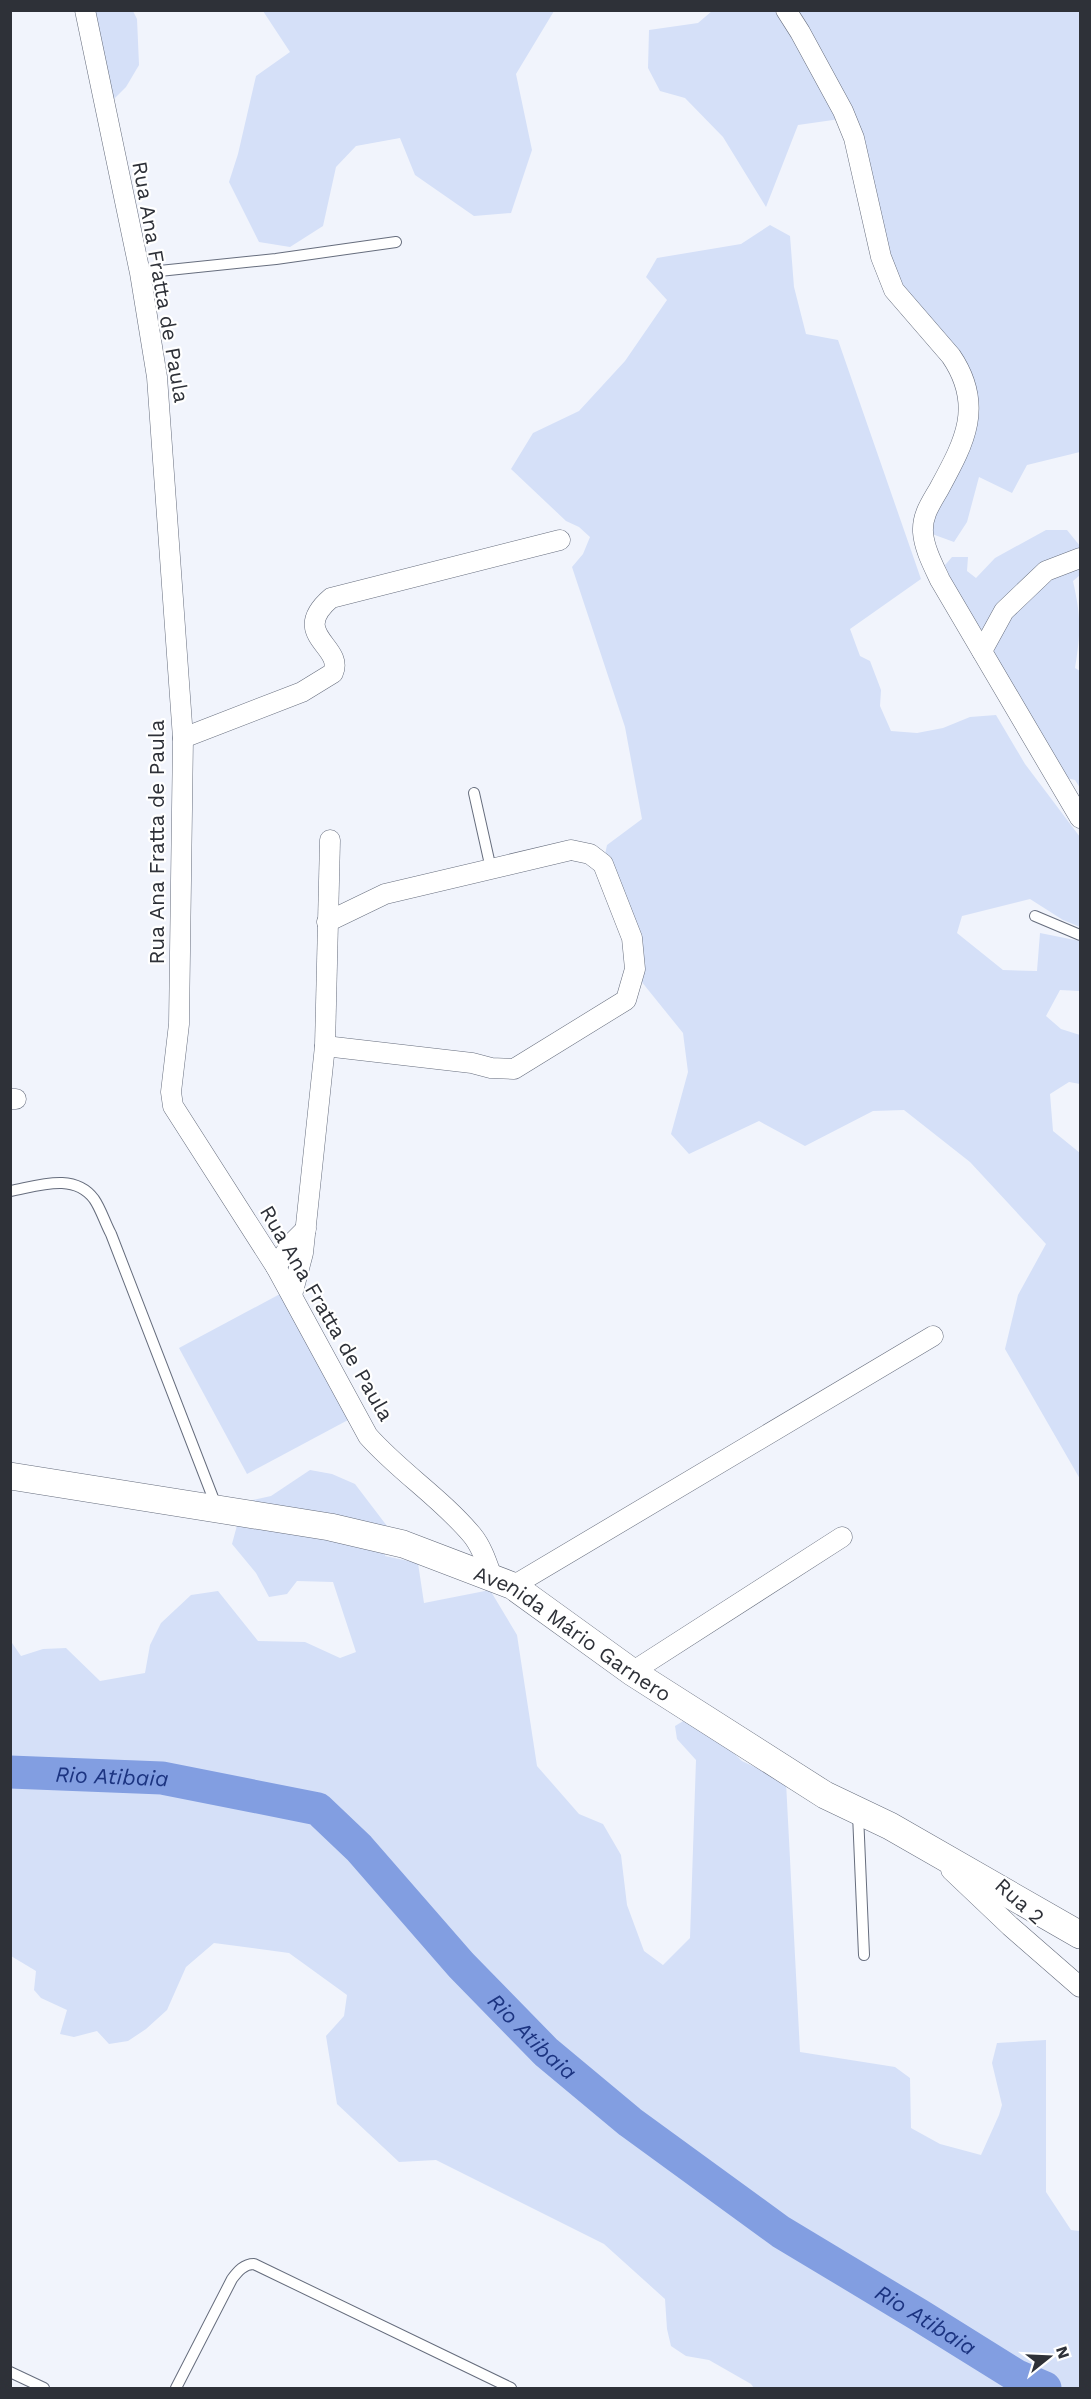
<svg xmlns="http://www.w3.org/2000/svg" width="1091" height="2399" font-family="'Work Sans',sans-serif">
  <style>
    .green { fill: #d5e0f8 }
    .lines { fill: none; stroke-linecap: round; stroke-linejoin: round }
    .river { stroke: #829ee1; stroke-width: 33 }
    .lane-casing { stroke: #666d7d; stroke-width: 12 }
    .street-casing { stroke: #666d7d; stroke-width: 21 }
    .secondary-casing { stroke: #666d7d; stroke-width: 28 }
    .lane { stroke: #fff; stroke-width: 10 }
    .street { stroke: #fff; stroke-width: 20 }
    .secondary { stroke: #fff; stroke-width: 27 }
    .labels { text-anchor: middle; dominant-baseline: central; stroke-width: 4.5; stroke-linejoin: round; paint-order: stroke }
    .street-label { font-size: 21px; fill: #2e3138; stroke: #fff }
    .water-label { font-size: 22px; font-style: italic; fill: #1c3481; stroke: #fff }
  </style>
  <rect width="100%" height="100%" fill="#f1f4fc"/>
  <g class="green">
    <path d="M91 11H133L137 19 139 65 126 87 111 102Z"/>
    <path d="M263 11H554L516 74 532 150 511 213 474 216 415 175 400 138 356 146 336 167 323 226 290 247 259 242 229 182 238 154 256 76 290 52Z"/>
    <path d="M712 11H1080V452L1027 465 1012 493 979 477 967 522 954 542 932 534V516L963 459 977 421 966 369 896 282 840 119 798 125 766 207 723 137 685 98 660 91 648 68 649 30 698 23Z"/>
    <path d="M770 225 790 236 794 287 806 334 838 340 921 579 850 629 860 656 870 661 881 690 880 706 891 731 917 733 943 728 970 717 996 715 1025 764 1080 837V927L1063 920 1030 899 962 916 957 933 1003 970 1037 971 1040 933 1080 941V991L1060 990 1046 1016 1061 1029 1080 1035V1084L1069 1082 1050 1094 1053 1131 1080 1153V1479L1005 1349 1018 1295 1046 1244 970 1162 904 1110 873 1111 805 1146 759 1121 689 1154 671 1134 688 1072 683 1033 641 981 601 874 607 845 642 819 625 727 572 567 583 554 590 537 579 527 566 521 511 469 533 433 579 411 625 361 667 300 646 277 657 258 741 244Z"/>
    <path d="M1046 530H1067L1080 546V575L1073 581C1081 617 1081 631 1075 668L1080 671V788L1075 780 1062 777 955 596 945 565 952 557H968L967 571 976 578 995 558Z"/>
    <path d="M280 1294 348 1420 247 1474 179 1348Z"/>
    <path d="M310 1470 332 1474 355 1484 387 1526 385 1556 418 1563 424 1603 490 1590 517 1635 537 1766 579 1814 603 1824 621 1855 627 1905 644 1951 663 1965 690 1938 696 1760 677 1739 675 1726 690 1717 719 1739 742 1761 786 1782 800 2052 895 2067 910 2078 911 2128 940 2144 981 2155 999 2115 1002 2105 992 2063 997 2043 1046 2040V2192L1071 2230 1080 2231V2388H754L751 2384 709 2360 686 2356 671 2346 667 2329 665 2299 604 2244 436 2160 399 2162 337 2104 326 2036 344 2016 347 1995 289 1953 214 1943 186 1967 167 2010 146 2029 128 2041 109 2044 97 2031 74 2037 60 2034 67 2010 41 1998 34 1990 36 1971 11 1956 10 1640 21 1656 43 1649 66 1648 100 1681 145 1673 150 1645 161 1623 191 1595 218 1591 258 1641 305 1642 340 1658 356 1652 333 1582 297 1581 287 1594 269 1597 256 1573 232 1544 239 1518 253 1500 271 1496Z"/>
  </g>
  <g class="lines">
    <path class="river" id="s1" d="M10 1772 162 1778 318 1809 359 1848 461 1965 546 2052 630 2122 781 2232 919 2315 1017 2376 1045 2388"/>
    <defs>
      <g id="lane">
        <path d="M140 273 276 259 396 242"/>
        <path d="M474 793 491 869"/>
        <path d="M1035 916 1080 935"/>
        <path d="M10 1191C38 1186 74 1172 94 1199 101 1209 105 1223 111 1234L217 1508"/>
        <path d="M858 1814 864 1955"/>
        <path d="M10 2372 44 2388"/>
        <path d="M176 2388 232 2279C238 2271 244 2264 254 2264L511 2388"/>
      </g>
      <g id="street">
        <path d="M85 10 140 273 157 377 183 738 179 1024 171 1092 173 1106 276 1267 368 1436C400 1472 441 1498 472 1535 482 1547 487 1563 492 1577"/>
        <path d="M786 10 800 32 843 111 854 138 881 257 894 290 951 356C985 406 964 443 939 489 931 503 922 515 923 532 924 548 933 565 940 580L1080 818"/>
        <path d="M982 651 1004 611 1046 571 1080 558"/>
        <path d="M183 738 302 692 333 673C345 646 288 635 331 598L560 540"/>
        <path d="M325 1046 330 840"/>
        <path d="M10 1099H16"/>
        <path d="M276 1267 291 1244 306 1229"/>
        <path d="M292 1295 303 1253 325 1046 472 1063 491 1068 514 1069 626 1000 635 969 632 938 603 864 590 854 571 850 385 894 327 922"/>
        <path d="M513 1586 933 1336"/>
        <path d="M632 1672 842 1537"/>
        <path d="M951 1870 1010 1926 1080 1987"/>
      </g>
      <g id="secondary">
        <path id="s2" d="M10 1476 330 1527 403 1544 513 1586 632 1672 825 1795 890 1826 1080 1935"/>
      </g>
    </defs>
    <use href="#lane" class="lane-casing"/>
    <use href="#street" class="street-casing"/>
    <use href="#secondary" class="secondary-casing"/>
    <use href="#lane" class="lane"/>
    <use href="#street" class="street"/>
    <use href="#secondary" class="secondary"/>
  </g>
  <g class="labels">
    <g class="street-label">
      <text transform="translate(161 282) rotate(80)">Rua Ana Fratta de Paula</text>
      <text transform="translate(156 842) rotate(-90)">Rua Ana Fratta de Paula</text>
      <text transform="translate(327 1313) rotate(60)">Rua Ana Fratta de Paula</text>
      <text stroke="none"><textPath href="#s2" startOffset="592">Avenida Mário Garnero</textPath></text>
      <text transform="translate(1020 1901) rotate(42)">Rua 2</text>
    </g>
    <g class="water-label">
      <text stroke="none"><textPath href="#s1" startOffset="102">Rio Atibaia</textPath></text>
      <text stroke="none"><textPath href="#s1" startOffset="624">Rio Atibaia</textPath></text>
      <text stroke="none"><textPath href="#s1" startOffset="1110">Rio Atibaia</textPath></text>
    </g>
  </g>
  <rect width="1091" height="2399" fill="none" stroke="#2e3138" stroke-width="24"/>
  <g transform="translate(1049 2357) rotate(72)" stroke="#ffffff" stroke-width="4.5" paint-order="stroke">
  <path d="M0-4.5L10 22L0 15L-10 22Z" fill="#2e3138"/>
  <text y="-9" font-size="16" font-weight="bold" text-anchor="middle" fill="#2e3138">N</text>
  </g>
</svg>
